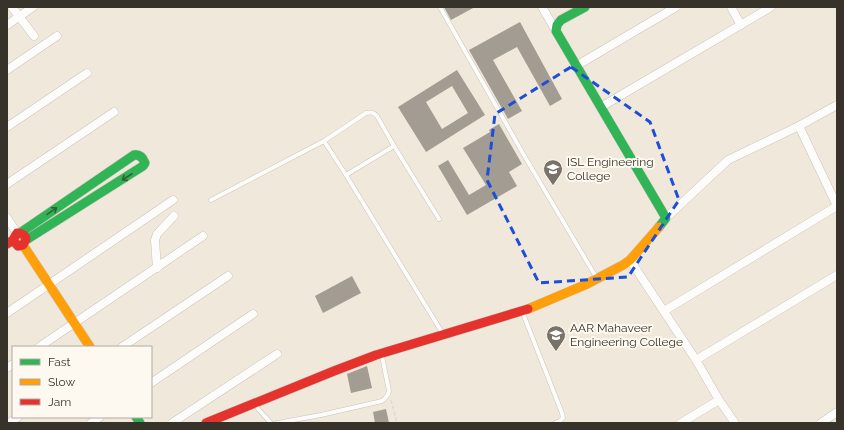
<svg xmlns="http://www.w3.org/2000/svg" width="844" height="430" font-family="Raleway,sans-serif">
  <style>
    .building { fill: #a29c92; fill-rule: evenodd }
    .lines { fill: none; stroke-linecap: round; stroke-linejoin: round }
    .lane-casing { stroke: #cac4ba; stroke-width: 5 }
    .street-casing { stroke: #cac4ba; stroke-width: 9 }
    .fast-casing { stroke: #cac4ba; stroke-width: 10 }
    .slow-casing { stroke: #cac4ba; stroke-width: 10 }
    .jam-casing { stroke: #cac4ba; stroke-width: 10 }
    .path { stroke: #dcdad7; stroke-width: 1.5; stroke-dasharray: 4 2; stroke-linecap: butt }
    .lane { stroke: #fdfcfa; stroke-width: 4 }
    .street { stroke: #fdfcfa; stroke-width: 8 }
    .fast { stroke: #30b455; stroke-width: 9 }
    .slow { stroke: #ff9f0a; stroke-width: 9 }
    .jam { stroke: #e5322d; stroke-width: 9 }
    .oneway { stroke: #356039 }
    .marked { fill: none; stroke: #1d4ed8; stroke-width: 3; stroke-dasharray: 8 5; stroke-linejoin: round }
    .labels { text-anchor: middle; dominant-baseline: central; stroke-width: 4; stroke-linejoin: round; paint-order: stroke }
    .poi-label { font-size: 12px; fill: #38332a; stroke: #fef9f0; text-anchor: start }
  </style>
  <rect width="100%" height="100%" fill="#f0e8db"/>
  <g class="building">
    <path d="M444 7H475L451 20Z"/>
    <path d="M520 22 562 99 550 106 517 47 493 60 522 111 508 119 469 50Z"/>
    <path d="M457 70 485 115 426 152 398 107ZM452 86 468 113 442 129 426 102Z"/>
    <path d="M499 124 522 164 509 172 517 186 467 215 438 166 448 160 469 195 486 185 463 148 490 132 489 130Z"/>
    <path d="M352 276 361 293 323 313 315 296Z"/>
    <path d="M367 366 372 388 351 393 347 374Z"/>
    <path d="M386 409 389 423H375L373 412Z"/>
  </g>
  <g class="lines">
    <defs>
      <g id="lane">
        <path d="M440 7 525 157 596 277"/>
        <path d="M346 175 394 146"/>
        <path d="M211 200 324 141"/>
        <path d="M439 219 394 146 377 116C373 112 371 112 366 113L324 141 346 175 443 334"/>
        <path d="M522 311 562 413 563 418 560 421 555 423"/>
        <path d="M256 405 259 410 271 423"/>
        <path d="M277 423 321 415 382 401C386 398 388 396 389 391L382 356"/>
      </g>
      <g id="street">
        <path d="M12 7 34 36"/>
        <path d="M542 7 556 31"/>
        <path d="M731 7 741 25"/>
        <path d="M7 25 33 7"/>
        <path d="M576 66 676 7"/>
        <path d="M7 70 57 36"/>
        <path d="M601 107 771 7"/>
        <path d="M799 126 837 206"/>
        <path d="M7 127 87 73"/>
        <path d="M7 184 114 112"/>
        <path d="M7 218 17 233"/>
        <path d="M666 218 728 160 799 126 837 105"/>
        <path d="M630 260 696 360 719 400 681 423"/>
        <path d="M157 268 155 240 157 234 174 216"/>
        <path d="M664 311 837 206"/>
        <path d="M7 313 173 200"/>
        <path d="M39 347 203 236"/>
        <path d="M122 347 228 276"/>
        <path d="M696 360 837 275"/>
        <path d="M7 368 13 364"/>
        <path d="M151 383 253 314"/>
        <path d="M719 400 735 423"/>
        <path d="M9 423 18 417"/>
        <path d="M91 423 100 417"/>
        <path d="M172 423 277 354"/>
        <path d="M821 423 837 412"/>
      </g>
      <g id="fast">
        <path d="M585 7 561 20 557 25 556 31 666 218 659 227"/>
        <path d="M20 233 134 155C140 154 143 158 145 163L143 166 26 240"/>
        <path d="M136 417 140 423"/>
      </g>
      <g id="slow">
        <path d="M23 245 90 347"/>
        <path d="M528 309 587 284 623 265 630 260 659 227"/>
      </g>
      <g id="jam">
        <path d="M7 244 13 240 17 233C22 234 25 234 26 239L23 245 18 246 13 240"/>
        <path d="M206 423 334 371 376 355 528 309"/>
      </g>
    </defs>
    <use href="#lane" class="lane-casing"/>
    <use href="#street" class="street-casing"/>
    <use href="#fast" class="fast-casing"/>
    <use href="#slow" class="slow-casing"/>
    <use href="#jam" class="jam-casing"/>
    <path class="path" d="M391 400 397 423"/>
    <use href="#lane" class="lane"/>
    <use href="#street" class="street"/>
    <use href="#fast" class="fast"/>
    <use href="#slow" class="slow"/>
    <use href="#jam" class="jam"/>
  </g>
  <defs><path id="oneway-shaft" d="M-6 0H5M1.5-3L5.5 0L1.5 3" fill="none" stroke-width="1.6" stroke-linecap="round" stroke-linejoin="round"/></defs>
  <g class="oneway">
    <use href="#oneway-shaft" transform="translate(127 177) rotate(147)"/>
    <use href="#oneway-shaft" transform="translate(52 211) rotate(-35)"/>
  </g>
  <path class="marked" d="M571 67 650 122 679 200 628 277 539 283 487 180 495 114Z"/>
  <defs>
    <symbol id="university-pin" viewBox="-11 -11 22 30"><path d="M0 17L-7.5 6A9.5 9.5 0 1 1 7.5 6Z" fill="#787268" stroke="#fef9f0"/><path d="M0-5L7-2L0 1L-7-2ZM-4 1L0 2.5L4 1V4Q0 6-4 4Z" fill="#fff"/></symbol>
  </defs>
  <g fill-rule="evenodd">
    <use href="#university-pin" x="542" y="158" width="22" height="30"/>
    <use href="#university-pin" x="545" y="324" width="22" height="30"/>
  </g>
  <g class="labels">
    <g class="poi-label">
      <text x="567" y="162">ISL Engineering<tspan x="567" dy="14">College</tspan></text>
      <text x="570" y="328">AAR Mahaveer<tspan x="570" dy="14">Engineering College</tspan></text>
    </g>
  </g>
  <rect width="844" height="430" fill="none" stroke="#38332a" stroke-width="16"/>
  <rect x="12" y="346" width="140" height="72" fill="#fef9f0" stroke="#afaaa1"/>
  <rect x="20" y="359" width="20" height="6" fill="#30b455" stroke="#afaaa1"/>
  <text x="48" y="366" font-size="12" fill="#38332a">Fast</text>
  <rect x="20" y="379" width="20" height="6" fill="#ff9f0a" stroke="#afaaa1"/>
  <text x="48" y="386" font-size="12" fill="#38332a">Slow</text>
  <rect x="20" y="399" width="20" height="6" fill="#e5322d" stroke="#afaaa1"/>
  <text x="48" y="406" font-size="12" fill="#38332a">Jam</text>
</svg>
